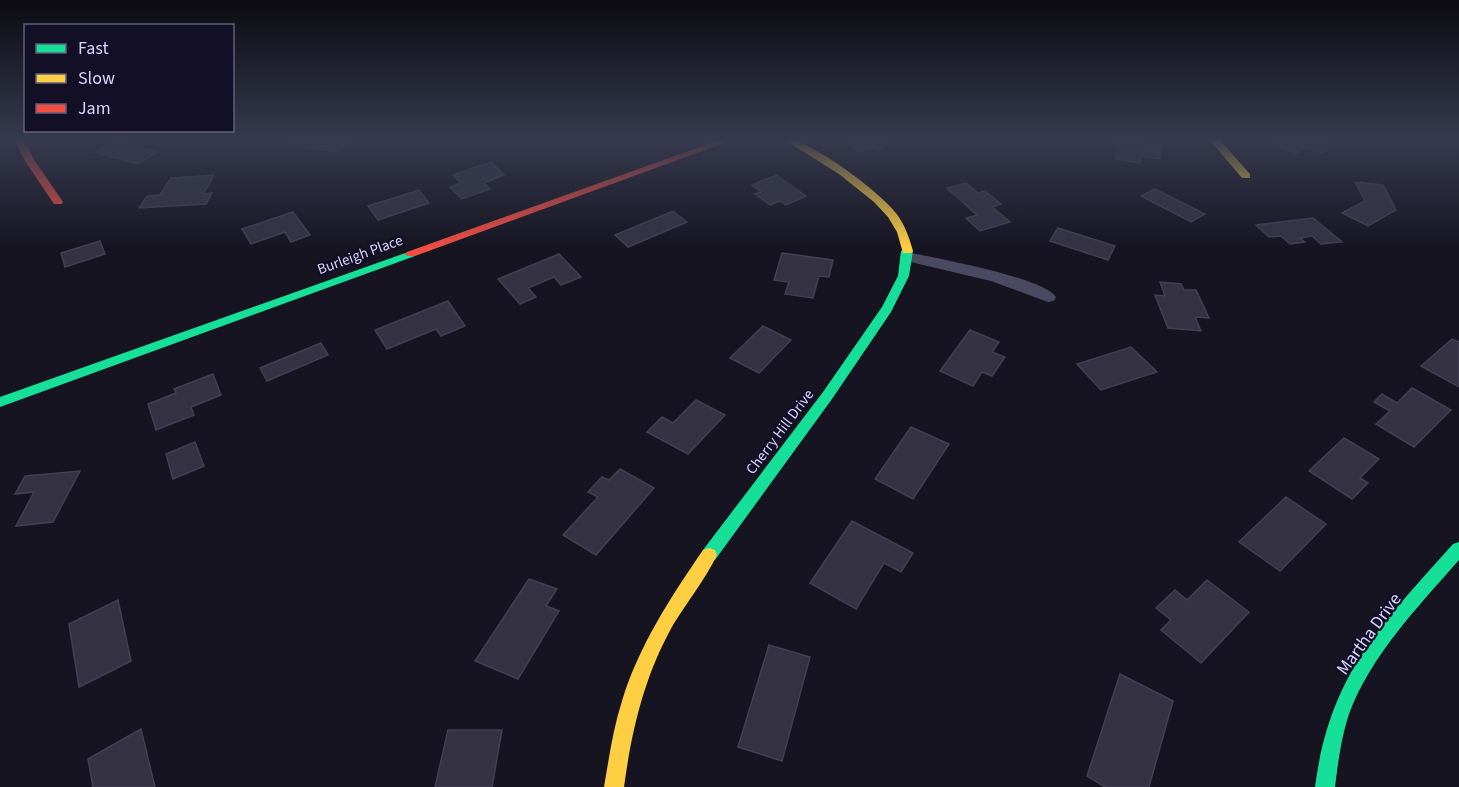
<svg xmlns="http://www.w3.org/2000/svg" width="1459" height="787" font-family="'Source Sans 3',sans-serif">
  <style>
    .building { fill: #343243; stroke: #433f54; stroke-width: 1.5 }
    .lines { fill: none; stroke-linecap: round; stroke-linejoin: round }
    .street { fill: #4a4962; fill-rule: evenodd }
    .fast { fill: #16e098; fill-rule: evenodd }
    .slow { fill: #ffcf43; fill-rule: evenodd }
    .jam { fill: #f24e42; fill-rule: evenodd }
    .labels { text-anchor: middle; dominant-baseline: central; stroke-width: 4.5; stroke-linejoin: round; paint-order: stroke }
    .street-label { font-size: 15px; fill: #d9d4ff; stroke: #130f26 }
    .near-street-label { font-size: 18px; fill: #d9d4ff; stroke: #130f26 }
  </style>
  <rect width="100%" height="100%" fill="#161421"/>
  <g class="building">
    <path d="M297 139H351L338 152 289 146Z"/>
    <path d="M859 139H896L880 145 884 148 877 151 871 147 859 152 846 144Z"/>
    <path d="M1118 139 1160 146V159L1140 156V163L1116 159Z"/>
    <path d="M1278 139H1326L1319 145 1329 149 1322 153 1306 147 1295 154 1270 144Z"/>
    <path d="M116 141 158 152 137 164 95 152Z"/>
    <path d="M491 162 504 175 484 183 490 189 462 199 450 187 461 183 453 175Z"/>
    <path d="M214 175 203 194 212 193 206 204 139 208 147 196 160 195 171 178Z"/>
    <path d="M776 175 806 196 786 205 780 201 770 205 755 194 761 192 752 185Z"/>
    <path d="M1355 182 1383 185 1396 210 1368 226 1342 213 1365 201Z"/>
    <path d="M966 183 978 193 985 191 1001 204 992 207 1010 222 980 231 966 218 977 215 947 188Z"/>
    <path d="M1155 189 1205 214 1191 222 1141 196Z"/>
    <path d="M419 190 429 203 378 220 368 206Z"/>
    <path d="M673 211 687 222 628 247 615 235Z"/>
    <path d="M293 212 310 235 291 242 285 232 251 244 242 229Z"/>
    <path d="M1313 218 1342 242 1321 244 1312 236 1300 238 1305 242 1290 244 1281 236 1269 237 1256 225Z"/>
    <path d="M1058 228 1115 246 1108 260 1050 241Z"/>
    <path d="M100 241 105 254 65 267 61 253Z"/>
    <path d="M782 253 833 260 829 277 819 276 813 298 785 294 789 282 774 280Z"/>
    <path d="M559 254 581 277 561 285 554 277 528 288 536 297 520 304 498 279Z"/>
    <path d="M1160 282 1181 284 1184 290H1196L1209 318 1195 317 1201 331 1168 328 1155 295 1165 296Z"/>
    <path d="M448 301 465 326 441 336 436 329 387 349 375 330Z"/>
    <path d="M763 326 791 340 759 373 730 358Z"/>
    <path d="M970 330 999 342 992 352 1005 357 992 376 982 372 973 386 940 371Z"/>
    <path d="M1452 339 1459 342V387L1421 366Z"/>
    <path d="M321 343 328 355 267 381 260 368Z"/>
    <path d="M1131 347 1157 372 1101 390 1077 364Z"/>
    <path d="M213 374 221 395 191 407 194 415 156 430 148 404 176 393 174 389Z"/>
    <path d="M1412 388 1451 410 1414 447 1376 424 1390 411 1374 402 1382 394 1397 403Z"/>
    <path d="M696 400 725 415 688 454 647 432 662 417 673 423Z"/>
    <path d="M911 427 949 444 913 499 875 479Z"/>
    <path d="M1344 438 1379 459 1360 478 1368 483 1352 499 1309 471Z"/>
    <path d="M195 442 204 466 173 479 166 454Z"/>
    <path d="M620 469 654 488 596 555 563 535 598 497 588 492 602 477 609 480Z"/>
    <path d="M80 471 53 522 16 526 34 492 15 494 25 476Z"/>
    <path d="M1286 497 1326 524 1280 571 1239 542Z"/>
    <path d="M852 521 913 553 901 572 884 563 856 609 810 583Z"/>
    <path d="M529 579 557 589 546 606 559 611 518 679 475 661Z"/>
    <path d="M1207 580 1249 612 1201 663 1161 630 1171 620 1156 608 1175 590 1187 600Z"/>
    <path d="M118 600 131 661 79 687 69 624Z"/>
    <path d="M769 645 810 657 782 761 738 747Z"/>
    <path d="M1120 674 1173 701 1149 787H1105L1087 776Z"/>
    <path d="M141 729 155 787H93L88 759Z"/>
    <path d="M448 730H502L492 787H435Z"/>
  </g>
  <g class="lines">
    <path class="street" d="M907 252C935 258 1042 277 1056 297L1054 301 1048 302 991 281 902 260 899 257Z"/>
    <g class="fast">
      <path d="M907 248 913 251 909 276 891 312 832 399 715 560 709 562 703 560 701 555 703 550 823 392 882 307 898 276 901 251Z"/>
      <path d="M411 251 417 254 415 256 0 407V397Z"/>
      <path d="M1459 542V560C1418 607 1371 655 1349 714 1341 738 1338 763 1335 787H1315C1330 674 1381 625 1453 544Z"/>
    </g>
    <g class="slow">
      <path d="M783 139C807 136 881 193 896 213 905 225 909 237 913 251L911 253H903L897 232 888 217 874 202 839 174Z"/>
      <path d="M1209 139H1219L1250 174V178H1242Z"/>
      <path d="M709 548 715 550 717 555C705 580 687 602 673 625 644 677 632 729 624 787H604C609 758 613 729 622 701 639 645 671 597 703 550Z"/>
    </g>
    <g class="jam">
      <path d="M15 139H23L35 161 63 202 62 204H54L25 161Z"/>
      <path d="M722 139H735L415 256H407L405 254 407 252Z"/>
    </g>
  </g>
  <linearGradient id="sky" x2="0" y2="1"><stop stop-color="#0c0b12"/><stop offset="0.56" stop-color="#363a4e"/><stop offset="1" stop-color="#363a4e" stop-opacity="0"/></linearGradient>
  <rect width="1459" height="249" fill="url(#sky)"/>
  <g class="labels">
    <g class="street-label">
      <text transform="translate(360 255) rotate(-20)">Burleigh Place</text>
      <text transform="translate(780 432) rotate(-53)">Cherry Hill Drive</text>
    </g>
    <g class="near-street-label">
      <text transform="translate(1369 634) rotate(-54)">Martha Drive</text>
    </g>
  </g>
  <rect x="24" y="24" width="210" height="108" fill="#130f26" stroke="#625e7d" stroke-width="1.5"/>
  <rect x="36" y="44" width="30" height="9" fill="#16e098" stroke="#625e7d" stroke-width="1.5"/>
  <text x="78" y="54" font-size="18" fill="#d9d4ff">Fast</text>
  <rect x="36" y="74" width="30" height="9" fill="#ffcf43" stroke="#625e7d" stroke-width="1.5"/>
  <text x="78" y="84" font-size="18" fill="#d9d4ff">Slow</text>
  <rect x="36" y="104" width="30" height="9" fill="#f24e42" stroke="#625e7d" stroke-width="1.5"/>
  <text x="78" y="114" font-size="18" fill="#d9d4ff">Jam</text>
</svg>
